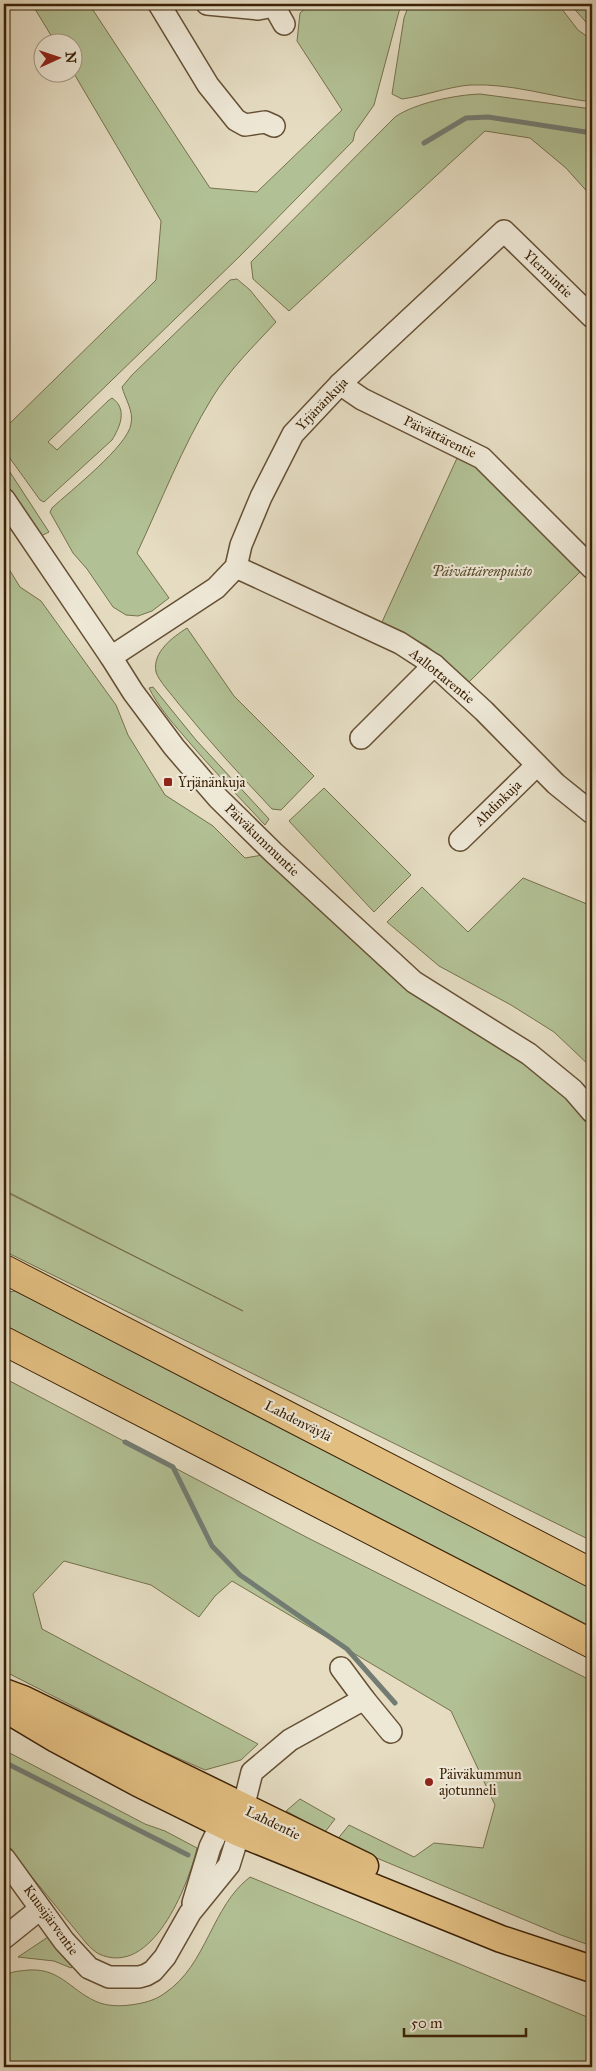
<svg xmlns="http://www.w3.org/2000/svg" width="596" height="2071" font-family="'IM FELL Great Primer',serif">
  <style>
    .green { fill: #b2c195; stroke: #76714d }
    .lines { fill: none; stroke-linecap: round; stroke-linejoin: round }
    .stream { stroke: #737c73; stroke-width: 5 }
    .minor-casing { stroke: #665034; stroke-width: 24 }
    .major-casing { stroke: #3b2105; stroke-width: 29 }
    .highway-casing { stroke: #3b2105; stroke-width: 30 }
    .minor { stroke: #eee8d7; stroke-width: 21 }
    .major { stroke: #e2be81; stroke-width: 26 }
    .highway { stroke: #e2be81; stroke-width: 28 }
    .poi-dot { fill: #8f2418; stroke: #eee8d7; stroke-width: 2 }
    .labels { text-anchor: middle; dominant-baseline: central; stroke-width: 4.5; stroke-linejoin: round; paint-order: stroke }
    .street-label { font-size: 14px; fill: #3b2105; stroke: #eee8d7 }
    .park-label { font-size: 14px; font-style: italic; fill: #594929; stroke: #eee8d7 }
    .poi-label { font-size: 14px; fill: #3b2105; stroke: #eee8d7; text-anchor: start }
  </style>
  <rect width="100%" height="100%" fill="#e5dcc2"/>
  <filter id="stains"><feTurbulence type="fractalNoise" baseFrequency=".004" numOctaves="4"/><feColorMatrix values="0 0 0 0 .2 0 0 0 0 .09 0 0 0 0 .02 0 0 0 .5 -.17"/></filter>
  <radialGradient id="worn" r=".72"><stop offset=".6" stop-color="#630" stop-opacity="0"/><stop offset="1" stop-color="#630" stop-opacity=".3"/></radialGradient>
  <g class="green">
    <path d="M32 4H89L210 188 257 192 342 110 297 41 300 13 310 4H401L374 105 355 132 353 141 240 256 48 442 57 450 109 400 112 398C128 409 120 427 112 440L44 502 40 500 4 450V429L156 280 161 221 73 72 72 42H55Z"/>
    <path d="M409 4H558L578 30 592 40V102C552 97 511 83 470 85 447 87 425 96 402 99L392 94 404 18Z"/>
    <path d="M570 4H592V29Z"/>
    <path d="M480 94 592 109V197L566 168 530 138 485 131 289 311 253 279 251 262 395 117C415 103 455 95 480 94Z"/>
    <path d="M237 279 250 290 276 322C254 346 229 370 212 398 182 447 161 502 137 553L169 598 152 611 138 616 126 615 113 607 87 569 73 553 50 512 52 508C70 491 128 446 131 424 134 411 125 399 122 387L132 375 230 280Z"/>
    <path d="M458 456 478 468 581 571 469 682 427 646 382 622Z"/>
    <path d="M4 463 49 532 41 536 4 485Z"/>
    <path d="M4 561 20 587 41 601 116 705 128 735 165 795 213 826 245 858 274 853 414 982 592 1112V1541L4 1251V1191L243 1311 4 1190Z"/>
    <path d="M187 628 234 696 314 776 281 810 272 809C240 775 208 740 178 703 173 696 158 680 156 672 152 652 173 637 187 628Z"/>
    <path d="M153 687 196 740 269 819 265 825C237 795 209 766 183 735 170 720 158 706 149 688Z"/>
    <path d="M324 788 411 875 374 912 289 821Z"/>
    <path d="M523 878 592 906V1068L554 1032 511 1005 439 966 387 922 422 887 468 932Z"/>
    <path d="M15 1291 592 1587V1627L4 1325V1293Z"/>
    <path d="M4 1378 308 1538 592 1681V1946L561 1935 336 1841 349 1825 414 1857 434 1843 483 1848 495 1805 451 1711 232 1581 215 1596 199 1617 151 1585 64 1561 33 1594 42 1629 258 1744 241 1760 205 1770 155 1748 4 1671Z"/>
    <path d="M4 1750 145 1824 165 1831 197 1848C188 1886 152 1978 99 1954 95 1952 90 1947 87 1944L4 1843Z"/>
    <path d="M300 1799 335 1819 325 1832 286 1811Z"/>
    <path d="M250 1877 592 2019V2067H4V1976C12 1971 20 1971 29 1970 62 1968 72 1993 100 2003 112 2007 125 2006 137 2004 148 2002 157 1999 165 1993 207 1965 211 1907 250 1877Z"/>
    <path d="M48 1937 55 1942 73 1966 71 1968 54 1961 18 1957Z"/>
  </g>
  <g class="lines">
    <g class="stream">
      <path d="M424 143 466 118 488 117 592 133"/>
      <path d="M125 1442 173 1467 212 1546 240 1575 347 1649 395 1703"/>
      <path d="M4 1762 188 1855"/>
    </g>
    <defs>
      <g id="minor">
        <path d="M159 4 208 85 236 120 245 125 265 122 274 126"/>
        <path d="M207 4 258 9 274 6 284 24"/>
        <path d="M340 384 362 399 482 458 592 568"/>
        <path d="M4 499 111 657 133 692 174 747 218 798 274 853 414 982 529 1054 573 1090 592 1112"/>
        <path d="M236 567 400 643 434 665 484 711 556 784 592 813"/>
        <path d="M111 657 216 588 236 567 241 545 261 497 293 434 340 384 504 231 592 317"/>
        <path d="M361 738 434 665"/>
        <path d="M460 840 537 765"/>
        <path d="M341 1668 364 1699"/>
        <path d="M4 1858 64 1941 89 1968 109 1977H139L146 1975 153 1971 165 1957 190 1913 229 1865 239 1833 243 1808 252 1772 290 1740 364 1699 391 1732"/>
        <path d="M193 1903 210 1847 221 1824 233 1815"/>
        <path d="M4 1938 40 1909"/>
      </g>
      <g id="major">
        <path d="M4 1692 23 1699 365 1866"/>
        <path d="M4 1708 56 1739 138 1783 239 1833 501 1939 592 1969"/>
      </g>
      <g id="highway">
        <path d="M4 1269 592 1573"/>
        <path d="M4 1341 592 1644"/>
      </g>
    </defs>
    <use href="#minor" class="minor-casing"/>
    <use href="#major" class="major-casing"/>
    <use href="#highway" class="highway-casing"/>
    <use href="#minor" class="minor"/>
    <use href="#major" class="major"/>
    <use href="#highway" class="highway"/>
  </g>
  <g class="poi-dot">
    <rect x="163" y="777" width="10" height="10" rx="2.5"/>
    <circle cx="429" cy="1782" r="5"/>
  </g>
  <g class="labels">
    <g class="street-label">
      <text transform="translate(548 274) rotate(44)">Ylermintie</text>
      <text transform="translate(322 404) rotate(-46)">Yrjänänkuja</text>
      <text transform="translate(440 437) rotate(26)">Päivättärentie</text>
      <text transform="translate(442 676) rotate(39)">Aallottarentie</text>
      <text transform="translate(498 803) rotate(-44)">Ahdinkuja</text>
      <text transform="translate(262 840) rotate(44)">Päiväkummuntie</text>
      <text transform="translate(298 1421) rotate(27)">Lahdenväylä</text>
      <text transform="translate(273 1823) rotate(26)">Lahdentie</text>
      <text transform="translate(51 1920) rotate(54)">Kuusijärventie</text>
    </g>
    <g class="park-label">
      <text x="482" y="571">Päivättärenpuisto</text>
    </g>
    <g class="poi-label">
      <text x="178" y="782">Yrjänänkuja</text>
      <text x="439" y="1774">Päiväkummun<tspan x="439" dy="16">ajotunneli</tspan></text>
    </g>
  </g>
  <rect width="596" height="2071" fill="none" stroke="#e5dcc2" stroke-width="20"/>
  <rect x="5" y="5" width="586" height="2061" fill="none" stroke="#3b2105" stroke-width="2.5"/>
  <rect x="10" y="10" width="576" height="2051" fill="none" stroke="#3b2105"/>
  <g transform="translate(58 58) rotate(87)"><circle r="24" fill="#eee8d7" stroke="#a69883"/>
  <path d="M0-4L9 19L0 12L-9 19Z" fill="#8f2418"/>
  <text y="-8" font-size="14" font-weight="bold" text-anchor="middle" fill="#3b2105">N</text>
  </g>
  <path d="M404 2028v8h122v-8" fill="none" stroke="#3b2105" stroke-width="2.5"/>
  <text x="411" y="2028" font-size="15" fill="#3b2105" stroke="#eee8d7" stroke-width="4" paint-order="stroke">50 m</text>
  <rect width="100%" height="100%" filter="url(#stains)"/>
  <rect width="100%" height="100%" fill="url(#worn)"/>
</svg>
